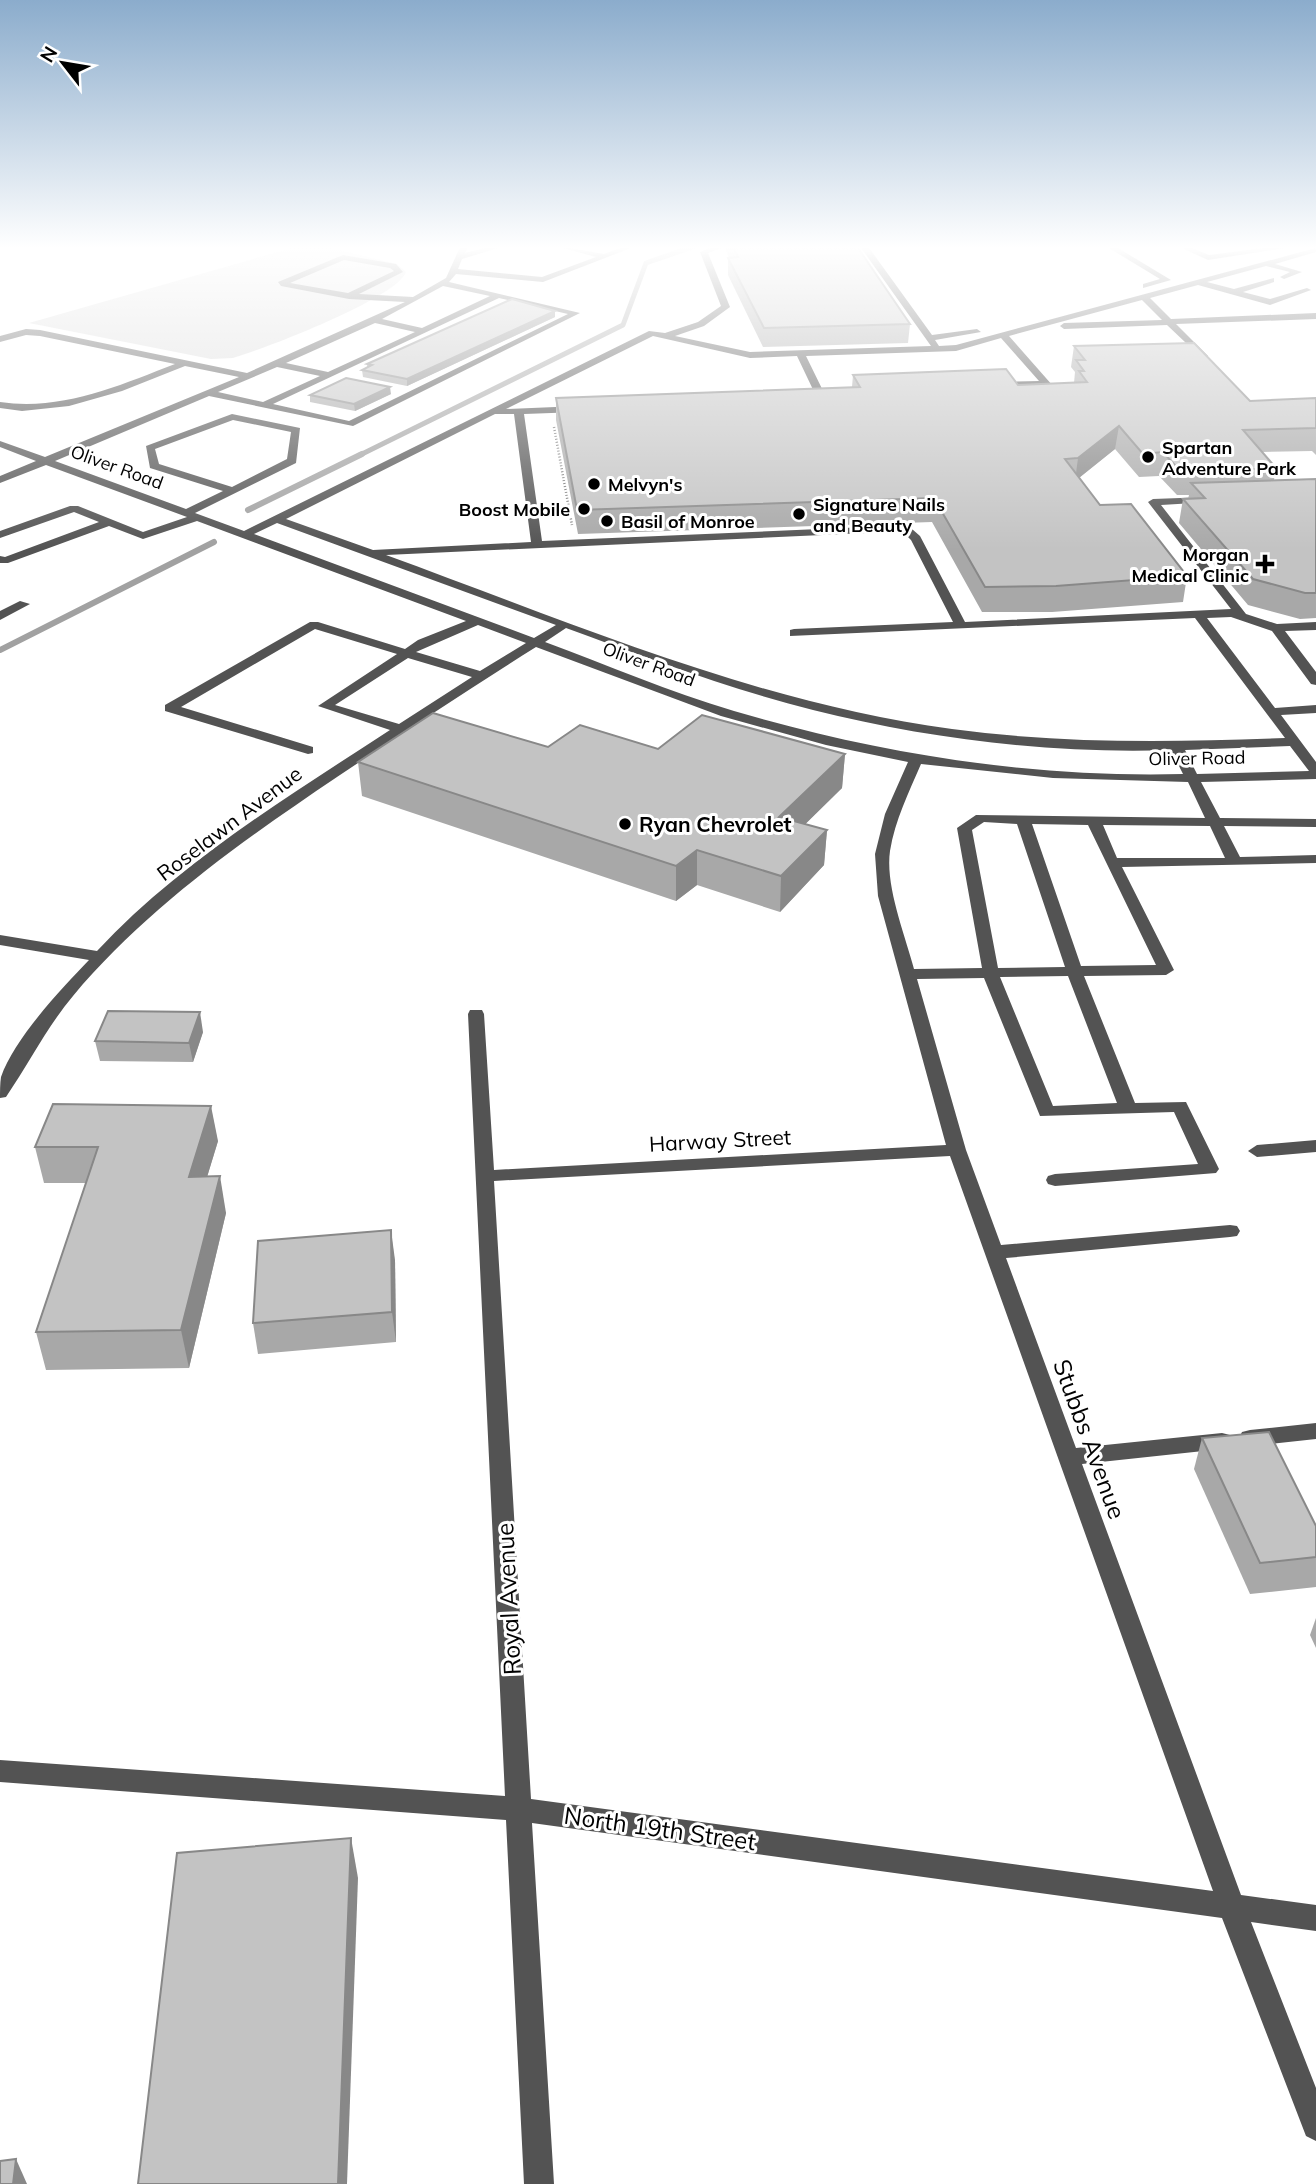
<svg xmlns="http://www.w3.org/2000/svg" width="1316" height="2184" font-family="Mulish,sans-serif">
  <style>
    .green { fill: #dadada }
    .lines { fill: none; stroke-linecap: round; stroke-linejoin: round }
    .stream-far1 { stroke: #a1a1a1; stroke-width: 5 }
    .stream { stroke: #a1a1a1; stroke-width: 6 }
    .minor-tunnel { stroke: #d9d9d9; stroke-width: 9; stroke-dasharray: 9 4.5; stroke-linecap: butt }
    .path { stroke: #757575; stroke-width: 2.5; stroke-dasharray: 1 2; stroke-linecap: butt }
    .minor { fill: #535353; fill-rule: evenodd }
    .wall { fill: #a8a8a8 }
    .shaded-wall { fill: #888 }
    .building { fill: #c3c3c3; stroke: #888; stroke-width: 2 }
    .poi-dot { fill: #000; stroke: #fff; stroke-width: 2.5 }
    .labels { text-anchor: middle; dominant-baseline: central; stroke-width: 6; stroke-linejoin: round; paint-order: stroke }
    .far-poi-label { font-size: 18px; font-weight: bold; fill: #000; stroke: #fff; text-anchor: start }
    .far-street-label { font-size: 18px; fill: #000; stroke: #fff }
    .street-label { font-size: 21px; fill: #000; stroke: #fff }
    .poi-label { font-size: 21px; font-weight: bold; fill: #000; stroke: #fff; text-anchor: start }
    .near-street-label { font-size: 24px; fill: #000; stroke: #fff }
  </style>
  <rect width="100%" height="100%" fill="#fff"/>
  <path class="green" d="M302 245H318L397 264 406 272C397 298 264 349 233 358L211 359 29 323Z"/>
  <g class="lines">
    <path class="stream-far1" d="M358 456 623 325 646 263 698 245"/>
    <g class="stream">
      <path d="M248 510 362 454"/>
      <path d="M0 650 214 542"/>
    </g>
    <path class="minor-tunnel" d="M356 265 376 268"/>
    <path class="path" d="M554 427 572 525"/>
    <g class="minor">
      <path d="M461 245H469L465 253 497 245H508L462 259 458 269 542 277 596 257 552 245 604 254 623 247 622 245 636 246 543 282 456 274 449 282 580 313 353 426 209 396 55 461 186 509 223 491 150 468 146 446 232 414 300 428 296 463 195 513 244 531 649 331 665 333 698 322 721 306 700 252 718 245H729L708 253 730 307 704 326 675 336 750 352 931 346 859 245H867L932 335 977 329 981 332 935 340 939 346 956 345 1316 248V252L1275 264 1302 272 1284 279 1280 277 1290 272 1266 266 1207 282 1234 289 1274 278V282L1243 292 1270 299 1307 288 1311 290 1270 305 1198 285 1150 298 1171 319 1316 313V319L1176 324 1208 356 1205 361 1167 325 1064 329 1060 326 1064 323 1162 320 1142 300 1009 336 1053 386 1055 388 1050 391 1044 387H990L988 385 993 382 1039 381 1001 338 956 351 806 356 828 401 813 404 808 401 817 398 797 356 750 358 653 336 506 409 579 406 584 409 579 412 524 414 542 541 888 526 912 529 920 536 965 622 1231 609 1148 502 1153 499 1207 497 1211 498V502L1161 505 1246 614 1277 624 1316 622V630L1285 631 1316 672V685L1311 684 1272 631 1231 617 1207 618 1275 708 1316 705V713L1281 715 1316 762V779L1201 782 1220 818 1316 819V827L1224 826 1240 857 1316 855V863L1122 867 1174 970 1166 975 1084 976 1135 1103 1186 1102 1219 1169 1216 1173 1055 1186 1048 1184 1046 1180 1048 1176 1055 1174 1198 1164 1174 1112 1040 1116 984 978 917 979 966 1150 1001 1245 1230 1225 1237 1226 1240 1231 1237 1236 1230 1237 1006 1258 1076 1448 1222 1433 1230 1435 1233 1441 1230 1447 1222 1449 1082 1464 1241 1895 1316 1905V1931L1251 1922 1316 2088V2141L1306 2136 1222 1918 532 1823 554 2184H524L506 1820 0 1782V1760L505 1796 468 1014 470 1010H482L484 1014 494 1170 946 1145 878 896 875 854 885 814 908 762 826 745 721 716 536 647C469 689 403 733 337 777 242 841 146 909 73 996 47 1027 29 1063 6 1097L0 1098C0 1092 0 1083 1 1077 14 1039 61 989 89 960L0 945V935L97 951C180 862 289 796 390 730L318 706 397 654 315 629 181 707 313 747V753L308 754 165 711V705L310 622H318L405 649 418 640 466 621 197 521 143 539 109 526 8 563H0V556L5 557 99 522 74 512 0 538V531L70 506H78L143 532 187 517 46 465 0 483V476L36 461 0 447V441L45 457 239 377 185 366 122 391 69 406 22 411 0 408V402C62 411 118 386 175 364L40 336 26 335 0 342V336L26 329 40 330 247 373 405 302 349 299 281 286 278 282 343 255 396 264 403 272 359 294 413 297 446 278ZM344 260 390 268 394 271 348 293 290 283ZM443 286 490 296 422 328 382 319ZM499 298 568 314 349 421 273 404ZM375 323 415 332 328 372 286 363ZM277 367 320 376 263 402 218 392ZM495 414H514L531 542 373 550 286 519ZM233 420 291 432 287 459 232 487 159 464 155 449ZM277 523 556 625 534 638 254 534ZM888 532 905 534 911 540 953 622 794 629 790 630V636L1195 618 1285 738C1173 742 1063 744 952 729 756 703 570 622 386 555ZM478 625 526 643 480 671 416 652ZM566 628C648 658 729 689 813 710 928 739 1053 754 1171 750L1183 774C1032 778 879 754 734 711 670 692 607 665 545 642ZM408 658 472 677 399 724 335 705ZM1290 746 1309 771 1197 774 1185 750ZM921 764 1053 778 1188 782 1205 818 976 815 957 828 982 968 914 969C905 935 885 886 890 851 895 820 909 792 921 764ZM984 822 1017 824 1065 967 998 968 972 830ZM1032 824 1088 825 1156 965 1081 966ZM1103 825 1210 826 1225 858H1117ZM1068 976 1117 1103 1053 1106 1000 977ZM950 1156 1213 1891 531 1799 494 1181Z"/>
      <path d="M1104 245H1113L1171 280 1143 288V284L1160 279Z"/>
      <path d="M1175 245H1185L1209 255 1287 245 1291 247 1208 260Z"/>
      <path d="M20 601 30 604 0 620V611Z"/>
      <path d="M1316 1140V1152L1257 1157 1248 1151 1257 1145Z"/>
      <path d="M1316 1423V1439L1250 1446 1242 1444 1239 1438 1242 1432 1250 1430Z"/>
    </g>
  </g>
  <g class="wall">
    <path d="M726 245H732L910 324 908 343 763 347 728 275V258H729L726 250Z"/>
    <path d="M555 311V317L407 386 363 377 362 370 367 368V364Z"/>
    <path d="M1074 346 1250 401 1316 398V455L1312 451 1262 452 1276 468 1274 480 1316 479V618L1300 619 1248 605 1179 523 1183 499H1188L1189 495H1177L1159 476 1139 477 1115 449 1079 478 1100 505 1187 576 1183 602 1052 612H982L932 522 578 534 556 420V398L852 387 853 375 1018 385 1074 383 1075 372 1071 367Z"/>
    <path d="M391 394 355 411 310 402V395Z"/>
    <path d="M548 747 845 754 842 788 805 824 827 830 824 865 780 912 697 885 676 901 362 796 358 762Z"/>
    <path d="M203 1032 193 1062 100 1061 95 1041Z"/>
    <path d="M218 1141 207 1177 226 1213 189 1368 46 1370 36 1332 86 1183H44L35 1147Z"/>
    <path d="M395 1260 396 1342 258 1354 253 1323Z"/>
    <path d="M1202 1438 1316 1526V1587L1250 1594 1194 1469Z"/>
    <path d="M1316 1618V1648L1310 1635Z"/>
  </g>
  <g class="shaded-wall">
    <path d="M555 311V317L407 386V379Z"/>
    <path d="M390 387 391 394 355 411 354 404Z"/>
    <path d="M1119 426 1115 449 1075 481 1078 458Z"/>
    <path d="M845 754 842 788 778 851 779 817Z"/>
    <path d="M827 830 824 865 780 912 781 876Z"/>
    <path d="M697 850V885L676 901V866Z"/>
    <path d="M200 1012 203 1032 193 1062 189 1043Z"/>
    <path d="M211 1106 218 1141 196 1213 189 1177Z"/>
    <path d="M220 1176 226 1213 189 1368 181 1330Z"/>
    <path d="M391 1230 395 1260 396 1342 392 1312Z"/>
    <path d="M351 1838 358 1878 347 2184H338Z"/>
    <path d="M16 2159 27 2184H13Z"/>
  </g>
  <g class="building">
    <path d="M732 245H856L910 324 764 328 728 258 738 257Z"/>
    <path d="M512 299 555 311 407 379 362 370 372 365 367 364Z"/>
    <path d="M1194 343 1250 401 1316 398V428L1243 430 1276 468 1181 472 1163 452 1143 454 1119 426 1078 458 1065 459 1100 505 1131 504 1187 576 1056 586 985 587 934 498 577 510 556 398 860 387 853 375 1006 369 1018 385 1087 382 1079 371H1084L1076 360H1085L1074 346Z"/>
    <path d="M346 378 390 387 354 404 310 395Z"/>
    <path d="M1316 479V593H1305L1253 579 1183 499 1205 498 1191 483Z"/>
    <path d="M433 713 548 747 580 725 658 749 702 715 845 754 779 817 827 830 781 876 697 850 676 866 358 762Z"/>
    <path d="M108 1011 200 1012 189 1043 95 1041Z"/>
    <path d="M53 1104 211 1106 189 1177 220 1176 181 1330 36 1332 98 1147H35Z"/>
    <path d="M391 1230 392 1312 253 1323 258 1241Z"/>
    <path d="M1269 1432 1316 1526V1557L1260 1563 1202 1438Z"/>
    <path d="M351 1838 338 2184H138L177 1853Z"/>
    <path d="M16 2159 13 2184H0V2161Z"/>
  </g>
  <linearGradient id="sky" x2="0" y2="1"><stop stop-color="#8baccc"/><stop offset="0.45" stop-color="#fff"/><stop offset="1" stop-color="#fff" stop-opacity="0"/></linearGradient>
  <rect width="1316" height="550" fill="url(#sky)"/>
  <g class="poi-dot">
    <circle cx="1148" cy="457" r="7"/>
    <circle cx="594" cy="484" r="7"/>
    <circle cx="584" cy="509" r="7"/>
    <circle cx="799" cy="514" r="7"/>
    <circle cx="607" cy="521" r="7"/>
    <path d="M1261.5 553.5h7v7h7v7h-7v7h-7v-7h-7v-7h7z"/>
    <circle cx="625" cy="824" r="7"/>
  </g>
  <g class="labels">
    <g class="far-poi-label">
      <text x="1162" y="447">Spartan<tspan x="1162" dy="21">Adventure Park</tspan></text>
      <text x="608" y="484">Melvyn's</text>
      <text x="813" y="504">Signature Nails<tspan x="813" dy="21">and Beauty</tspan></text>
      <text x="570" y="509" text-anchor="end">Boost Mobile</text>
      <text x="621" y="521">Basil of Monroe</text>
      <text x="1249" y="554" text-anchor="end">Morgan<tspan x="1249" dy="21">Medical Clinic</tspan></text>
    </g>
    <g class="far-street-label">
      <text transform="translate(117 467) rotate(20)">Oliver Road</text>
      <text transform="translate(649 664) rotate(20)">Oliver Road</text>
      <text transform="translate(1197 758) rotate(-1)">Oliver Road</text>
    </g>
    <g class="street-label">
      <text transform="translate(229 823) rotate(-37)">Roselawn Avenue</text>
      <text transform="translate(720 1140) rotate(-3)">Harway Street</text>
    </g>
    <g class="poi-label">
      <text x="639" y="824">Ryan Chevrolet</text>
    </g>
    <g class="near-street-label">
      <text transform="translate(1090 1439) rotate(70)">Stubbs Avenue</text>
      <text transform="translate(508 1599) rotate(-93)">Royal Avenue</text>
      <text transform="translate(660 1828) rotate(8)">North 19th Street</text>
    </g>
  </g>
  <g transform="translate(63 63) rotate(301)" stroke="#ffffff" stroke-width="5" paint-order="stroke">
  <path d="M0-5L12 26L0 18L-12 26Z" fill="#000000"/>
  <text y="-10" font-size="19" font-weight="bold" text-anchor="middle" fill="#000000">N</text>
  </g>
</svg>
